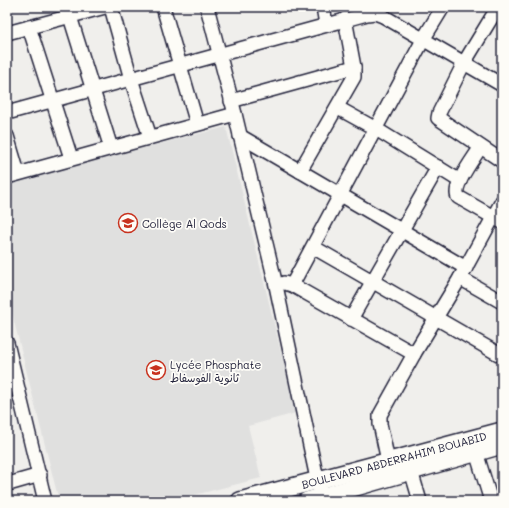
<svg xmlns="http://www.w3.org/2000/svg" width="509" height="508" font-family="Mali,'Playpen Sans Arabic',sans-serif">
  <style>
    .built { fill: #e0e0df }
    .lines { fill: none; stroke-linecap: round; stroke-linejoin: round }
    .minor-casing { stroke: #22223b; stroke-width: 16 }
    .major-casing { stroke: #22223b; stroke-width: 20 }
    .minor { stroke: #fdfcf7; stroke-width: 13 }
    .major { stroke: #fdfcf7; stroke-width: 17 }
    .labels { text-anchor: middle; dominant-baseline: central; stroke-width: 3.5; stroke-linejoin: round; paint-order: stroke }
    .poi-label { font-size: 11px; fill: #22223b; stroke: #fdfcf7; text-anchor: start }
    .street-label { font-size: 11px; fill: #22223b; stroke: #fdfcf7 }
  </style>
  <rect width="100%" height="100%" fill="#f0efec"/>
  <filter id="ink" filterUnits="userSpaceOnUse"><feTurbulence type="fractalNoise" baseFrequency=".025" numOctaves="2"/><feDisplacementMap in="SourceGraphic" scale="8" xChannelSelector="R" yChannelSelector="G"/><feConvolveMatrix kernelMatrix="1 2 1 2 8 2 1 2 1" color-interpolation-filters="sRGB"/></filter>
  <g filter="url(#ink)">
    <path class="built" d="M226 127 296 413 248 426 261 478 171 501H59L7 293V182Z"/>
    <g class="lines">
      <defs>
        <g id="minor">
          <path d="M67 7 111 148"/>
          <path d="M111 7 131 79 150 137"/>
          <path d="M163 7 197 124"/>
          <path d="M207 7 235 114 275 281 319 488"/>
          <path d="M323 7 326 24"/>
          <path d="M498 7 464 63 439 113 438 118 502 161"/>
          <path d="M29 27 71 158"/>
          <path d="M7 33 105 7"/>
          <path d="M231 101 354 67"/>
          <path d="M338 108 376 129 460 181"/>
          <path d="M7 113 367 14 375 13 383 16 502 85"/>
          <path d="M7 136 18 173"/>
          <path d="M240 136 466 268"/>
          <path d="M480 148C474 158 452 186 458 197L502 222"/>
          <path d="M300 171 354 77V67L345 19"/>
          <path d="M7 177 235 114"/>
          <path d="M313 247 502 356"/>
          <path d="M460 278 502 302"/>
          <path d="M284 283 292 285 414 354"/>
          <path d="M292 285 424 38 443 7"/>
          <path d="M351 319 438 167"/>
          <path d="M7 343 45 501"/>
          <path d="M476 452 491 501"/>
          <path d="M388 461 380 424V415L414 354 460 278 502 201"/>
          <path d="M411 471 420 501"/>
          <path d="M7 481 12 483 40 475"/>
        </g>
        <g id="major">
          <path d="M240 501 502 431"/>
          <path d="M307 501 502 445"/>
        </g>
      </defs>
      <use href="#minor" class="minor-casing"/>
      <use href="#major" class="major-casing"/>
      <use href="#minor" class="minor"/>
      <use href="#major" class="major"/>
    </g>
  </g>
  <defs>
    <symbol id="school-ring" viewBox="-11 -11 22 22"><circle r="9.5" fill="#fdfcf7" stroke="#c8321e" stroke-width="1.5"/><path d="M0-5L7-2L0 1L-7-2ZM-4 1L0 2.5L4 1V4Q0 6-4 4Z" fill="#c8321e"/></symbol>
  </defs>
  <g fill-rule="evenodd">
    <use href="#school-ring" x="117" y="212" width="22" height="22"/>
    <use href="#school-ring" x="145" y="359" width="22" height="22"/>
  </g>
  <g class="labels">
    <g class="poi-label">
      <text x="142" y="223">Collège Al Qods</text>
      <text x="170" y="364">Lycée Phosphate<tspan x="170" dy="13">ثانوية الفوسفاط</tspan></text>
    </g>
    <g class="street-label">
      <text transform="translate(394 460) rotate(-15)">BOULEVARD ABDERRAHIM BOUABID</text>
    </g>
  </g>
  <rect width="509" height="508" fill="none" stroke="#fdfcf7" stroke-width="24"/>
  <rect x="12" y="12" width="485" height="484" fill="none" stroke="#22223b" stroke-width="1.5" filter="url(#ink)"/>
</svg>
